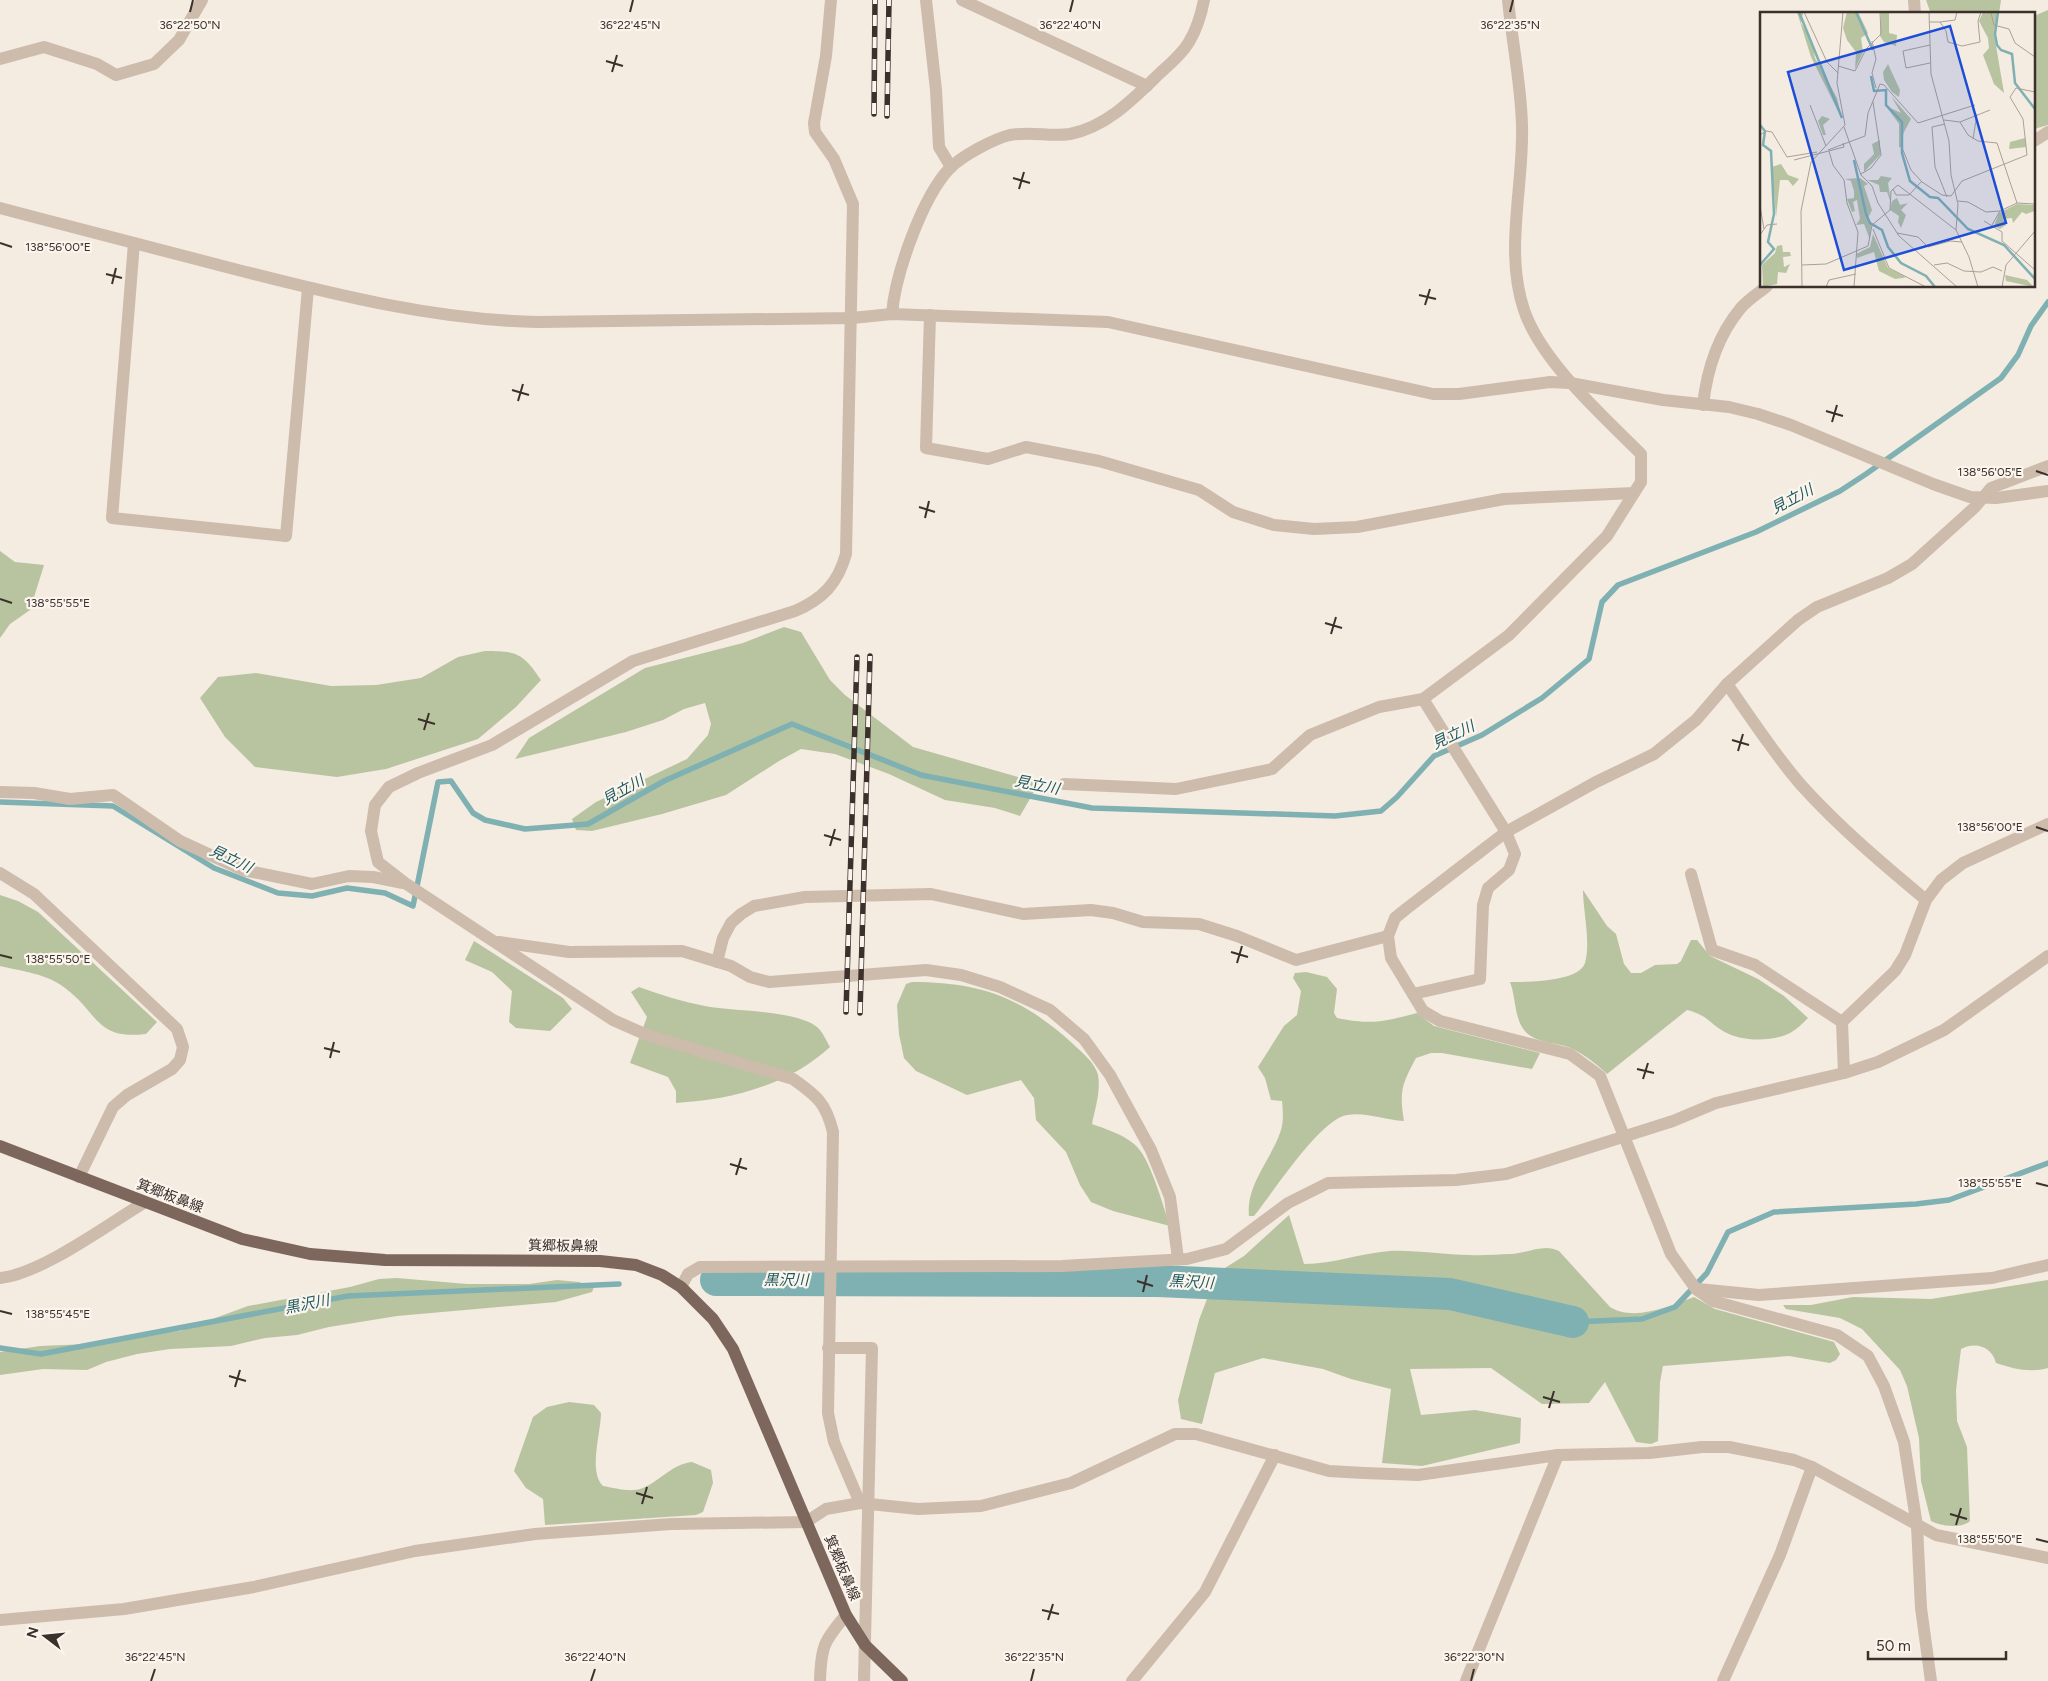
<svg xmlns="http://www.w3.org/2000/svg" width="2048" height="1681" font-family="Figtree,'Noto Sans JP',sans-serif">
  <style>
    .green { fill: #b8c4a0 }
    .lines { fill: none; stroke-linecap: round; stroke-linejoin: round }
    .stream { stroke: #7fb0b2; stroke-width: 5.5 }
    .river { stroke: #7fb0b2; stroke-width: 32 }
    .minor { stroke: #cdbbac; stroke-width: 12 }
    .major { stroke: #7d675c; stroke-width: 12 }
    .rail-casing { stroke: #3b302b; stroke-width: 5.5 }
    .rail { stroke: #fbf5ee; stroke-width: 4; stroke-dasharray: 11; stroke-linecap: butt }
    .ticks { fill: none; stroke: #3b302b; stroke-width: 2 }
    .labels { text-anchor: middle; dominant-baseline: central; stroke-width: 4.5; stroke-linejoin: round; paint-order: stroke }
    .street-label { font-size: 14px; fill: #3b302b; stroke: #fbf5ee }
    .water-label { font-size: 15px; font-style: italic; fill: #1f5a5e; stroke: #fbf5ee }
    .inset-river { fill: none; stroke: #7fb0b2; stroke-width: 2.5 }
    .inset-road { fill: none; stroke: #aaa098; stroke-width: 1 }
    .view { fill: #1d4ed8; fill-opacity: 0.15; stroke: #1d4ed8; stroke-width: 2.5 }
    .inset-edge { fill: none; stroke: #3b302b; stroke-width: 2.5 }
    .ticks-label { font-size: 12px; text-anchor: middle; fill: #3b302b; stroke: #fbf5ee; stroke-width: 4.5; stroke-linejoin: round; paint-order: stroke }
  </style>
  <rect width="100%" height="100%" fill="#f4ebe1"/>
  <g class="green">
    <path d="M1926 0H2001L1999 14H1931Z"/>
    <path d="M2048 10V125L2034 129V16Z"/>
    <path d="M0 551 15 562 44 565 30 610 10 624 0 638Z"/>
    <path d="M784 627 801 632 830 680 845 695 913 747 1039 783 1020 816 995 808 945 800 889 774 835 754 801 749 779 761 726 795 662 814 592 831 576 830 572 819 596 802 687 759 708 735 711 724 705 703 684 709 663 720 626 732 515 759 529 738 645 668 743 643Z"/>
    <path d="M485 651C517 651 523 653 541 680L516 707 478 739 386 769 337 777 255 767 225 737 200 698 218 677 256 673 331 686 376 685 421 678 458 657Z"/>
    <path d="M1583 890 1607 926 1616 934 1624 964 1631 973H1641L1655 965 1677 964 1681 961 1691 940H1697L1710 956 1758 979 1784 996 1808 1018C1803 1023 1797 1029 1790 1033 1772 1042 1741 1042 1723 1031 1708 1022 1707 1015 1687 1010L1607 1074C1598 1065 1585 1055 1573 1049 1558 1042 1535 1044 1524 1030 1514 1017 1516 997 1510 982 1526 982 1579 982 1585 963 1591 941 1583 912 1583 890Z"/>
    <path d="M0 895 18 901 38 912 157 1022 146 1034C95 1040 99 1013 65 988 48 974 21 971 0 966Z"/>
    <path d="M474 941 563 998 572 1009 550 1031 516 1028 509 1022 512 991 492 972 465 960Z"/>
    <path d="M1306 972 1327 977 1337 989 1334 1013 1337 1018C1373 1025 1382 1022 1417 1013L1434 1026 1540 1053 1532 1069 1442 1053H1431L1416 1058C1402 1084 1399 1091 1404 1121 1384 1120 1367 1112 1347 1115 1320 1119 1272 1194 1254 1216H1249C1246 1185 1270 1161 1280 1133 1284 1123 1283 1111 1282 1101L1271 1100 1265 1078 1258 1067 1284 1026 1297 1015 1301 991 1293 978 1295 973Z"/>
    <path d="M912 982C980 982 1021 997 1072 1043 1080 1051 1095 1062 1098 1075 1101 1090 1095 1109 1092 1124 1106 1129 1122 1134 1134 1144 1150 1156 1163 1206 1170 1226L1113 1211 1091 1202 1080 1185 1066 1152 1036 1120 1034 1098 1021 1080 967 1095 916 1071 904 1058 899 1034 897 1005 906 984Z"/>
    <path d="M639 987C661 995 683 1002 705 1006 732 1012 802 1009 820 1030 824 1035 827 1042 830 1047 789 1085 731 1100 676 1103V1091L668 1077 630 1063 647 1017 631 992Z"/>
    <path d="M1289 1215 1304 1264C1334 1264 1360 1253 1390 1251 1417 1250 1443 1255 1470 1255 1483 1256 1498 1254 1511 1254 1529 1253 1544 1243 1559 1251L1610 1307C1634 1322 1669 1306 1694 1297L1715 1309 1834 1342 1840 1354 1836 1360 1830 1363 1789 1356 1663 1366 1660 1382 1658 1441 1651 1444 1636 1442 1605 1382 1589 1403 1542 1404 1491 1368 1410 1369 1421 1415 1475 1410 1521 1418 1520 1443 1422 1466 1382 1463 1391 1389 1351 1379 1323 1369 1263 1358 1215 1373 1202 1424 1181 1419 1178 1400 1199 1320 1217 1273 1244 1256Z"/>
    <path d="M397 1278 467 1284H529L557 1280 579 1282 594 1287 592 1292 556 1302 397 1316 329 1327 297 1335 265 1338 231 1346 170 1349 137 1354 106 1362 87 1370 43 1369 0 1375V1352L40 1346 87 1344 146 1333 180 1331 248 1306 350 1287 379 1279Z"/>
    <path d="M2048 1280V1368C2030 1373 2014 1369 1996 1363 1992 1347 1976 1341 1961 1349L1956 1390 1957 1421 1967 1447 1970 1521C1962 1529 1940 1526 1931 1521L1921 1481 1919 1438 1907 1386 1900 1370 1862 1329 1840 1318 1786 1309 1783 1305H1811L1853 1297 1931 1299Z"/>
    <path d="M569 1402 594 1405 601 1413C601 1432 588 1472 603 1486 615 1488 631 1493 643 1488 660 1481 672 1464 692 1462L711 1470 713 1483 703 1512 696 1515 545 1525 543 1499 526 1488 514 1471 533 1417 547 1407Z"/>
  </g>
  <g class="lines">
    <g class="stream">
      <path d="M0 802 113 806 214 868 278 893 312 896 347 888 385 893 413 906 438 782 451 781 473 813 485 820 525 829 588 824 664 781 792 724 921 775 1092 808 1335 816 1381 811 1397 797 1434 756 1482 735 1542 698 1589 659 1602 602 1618 585 1756 532 1840 491 1866 474 2001 378 2018 355 2031 326 2048 302"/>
      <path d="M1573 1322 1642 1319 1675 1307 1707 1273 1728 1232 1774 1212 1916 1204 1949 1200 2048 1163"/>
      <path d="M0 1348 41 1354 348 1296 619 1284"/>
    </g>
    <path class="river" d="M716 1280 1158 1281 1450 1294 1573 1322"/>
    <g class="minor">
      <path d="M831 0 826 56 814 123 815 132 834 159 853 204 846 554C838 583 823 599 795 611L633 661 492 745 418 773 389 787 375 805 371 831 378 862 405 883 613 1020 647 1035 793 1079C817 1096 826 1103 833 1132L828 1413 834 1442 860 1503"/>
      <path d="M926 0 936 90 939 147 951 167"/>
      <path d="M962 0 1147 86"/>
      <path d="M1914 0 1915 14"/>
      <path d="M0 59 44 47 97 64 116 75 154 64 179 40 202 0"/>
      <path d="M2034 141 2048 132"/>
      <path d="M0 208C79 229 158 249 238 270 336 295 436 320 538 322L852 318 892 314 1108 322 1433 394H1459L1550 382 1570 383 1663 400 1729 407 1758 414 1791 425 1933 484 1970 497 1996 498 2048 491"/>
      <path d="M134 243 112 518 286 536 308 288"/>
      <path d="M892 314C895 275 922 197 950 168 962 156 993 139 1010 135 1030 131 1051 137 1070 134 1107 127 1134 98 1160 73 1170 64 1182 54 1189 42 1197 29 1201 15 1204 0"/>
      <path d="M930 315 926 448 988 459 1026 447 1099 461 1199 490 1233 512 1274 525 1314 529 1357 527 1504 499 1634 493"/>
      <path d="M1703 405C1707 369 1717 337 1740 309 1747 300 1759 293 1767 286"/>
      <path d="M1727 684C1751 718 1774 754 1802 786 1840 828 1883 864 1926 900"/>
      <path d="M1064 784 1176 789 1272 769 1310 735 1379 707 1423 699 1509 635 1607 536 1641 482V454C1603 416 1541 361 1524 310 1504 250 1524 186 1522 125 1521 84 1512 41 1508 0"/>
      <path d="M0 792 34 793 70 799 113 795 180 841 243 870 312 884 349 876 373 877 403 883"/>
      <path d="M0 873 34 894 177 1029 183 1047 180 1060 172 1069 127 1095 113 1107 79 1177"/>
      <path d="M1691 874 1712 950 1755 965 1842 1022"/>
      <path d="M499 942 569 952 682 951 731 966 750 977 769 982 926 970 961 975 1000 987 1050 1010 1084 1039 1110 1075 1151 1150 1170 1197 1178 1259"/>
      <path d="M717 962 723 938 731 923 741 914 754 906 805 897 931 894 1023 914 1091 910 1113 913 1143 922 1199 924 1237 936 1296 960 1388 936"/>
      <path d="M1413 994 1480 979 1483 905 1488 888 1509 870 1515 854 1506 832 1423 699"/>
      <path d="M1844 1073 1842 1022 1895 971 1905 955 1926 900 1941 880 1963 863 2048 824"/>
      <path d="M0 1278C41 1274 107 1225 145 1202"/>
      <path d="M681 1287 688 1274 700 1267 1062 1266 1187 1259 1226 1249 1288 1203 1328 1183 1456 1180 1506 1174 1673 1121 1716 1103 1844 1073 1878 1062 1944 1030 2048 956"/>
      <path d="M1698 1289 1759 1295 1992 1278 2048 1265"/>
      <path d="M828 1348H872L864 1681"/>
      <path d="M0 1620 124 1609 254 1587 415 1551 535 1534 671 1524 806 1522 826 1509 860 1503 918 1509 981 1506 1071 1483 1175 1434H1196L1329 1471 1364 1473 1418 1475 1558 1455 1649 1453 1702 1447H1729L1794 1460 1812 1467 1936 1535 2048 1558"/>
      <path d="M820 1681C821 1646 824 1641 846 1615"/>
      <path d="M1132 1681 1205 1592 1275 1455"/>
      <path d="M1466 1681 1558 1455"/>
      <path d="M1723 1681 1780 1555 1812 1467"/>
      <path d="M1931 1681 1921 1608 1917 1526 1904 1442 1884 1386 1868 1356 1837 1335 1713 1301 1696 1289 1671 1254 1600 1076 1570 1054 1440 1021 1423 1011 1391 958 1388 936 1395 918 1406 909 1506 832 1596 782 1654 754 1696 720 1727 684 1798 620 1817 607 1888 578 1912 564 1975 507 1991 488 2048 466"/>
    </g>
    <path class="major" d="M0 1146 242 1239 310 1254 385 1260 600 1261 636 1265 662 1275 681 1287 713 1319 733 1349 846 1615 865 1645 902 1681"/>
    <defs>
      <g id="rail">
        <path d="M874 114 875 0"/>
        <path d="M887 116 889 0"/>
        <path d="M846 1012 857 657"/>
        <path d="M860 1013 870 656"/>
      </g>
    </defs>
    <use href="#rail" class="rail-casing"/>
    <use href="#rail" class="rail"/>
  </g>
  <path class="ticks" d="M190 12 193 0M630 12 633 0M1070 12 1073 0M1510 12 1513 0M606 61 623 66M612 72 617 55M1013 178 1030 183M1019 189 1024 172M0 243 12 247M106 274 122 278M112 284 116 268M1419 295 1436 299M1425 305 1430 289M512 390 529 395M518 401 523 384M1826 411 1843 416M1832 422 1837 405M2036 471 2048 475M919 507 935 512M925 518 929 501M0 599 12 603M1325 623 1342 628M1331 634 1336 617M418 719 435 724M424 730 429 713M1732 740 1749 745M1738 751 1743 734M2036 827 2048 831M824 835 841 840M830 846 835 829M1231 952 1248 957M0 955 12 958M1237 963 1242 946M324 1048 340 1052M330 1058 334 1042M1637 1069 1654 1073M1643 1079 1648 1063M730 1164 747 1169M736 1175 741 1158M2036 1183 2048 1186M1137 1281 1153 1286M1143 1292 1147 1275M0 1311 12 1314M229 1376 246 1381M235 1387 240 1370M1543 1397 1560 1402M1549 1408 1554 1391M636 1493 653 1498M642 1504 647 1487M1950 1514 1967 1519M1956 1525 1961 1508M2036 1539 2048 1542M1042 1610 1059 1614M1048 1620 1053 1604M151 1681 155 1669M591 1681 595 1669M1031 1681 1034 1669M1471 1681 1474 1669"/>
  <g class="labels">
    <g class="street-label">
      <text transform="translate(170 1196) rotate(21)">箕郷板鼻線</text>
      <text transform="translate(563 1246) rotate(1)">箕郷板鼻線</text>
      <text transform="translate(842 1568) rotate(67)">箕郷板鼻線</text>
    </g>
    <g class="water-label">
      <text transform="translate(1792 499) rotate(-28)">見立川</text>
      <text transform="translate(1453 735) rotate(-26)">見立川</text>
      <text transform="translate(1037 785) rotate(11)">見立川</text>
      <text transform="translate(623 790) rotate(-29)">見立川</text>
      <text transform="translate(231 859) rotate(25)">見立川</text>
      <text x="786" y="1280">黒沢川</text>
      <text transform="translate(1191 1282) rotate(3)">黒沢川</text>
      <text transform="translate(307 1304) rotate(-11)">黒沢川</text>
    </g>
  </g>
  <g transform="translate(1760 12)">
    <rect width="275" height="275" fill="#f4ebe1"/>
    <path d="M37 0 43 1 41 11 52 29 55 46 77 86 82 107 51 45ZM87 0H98L108 21 101 26 103 40 95 57 96 40 87 28 83 16ZM121 0H129V21L137 23 136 34 124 30 120 24ZM223 0H237L234 22 244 81 234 72 223 43 229 36 228 26 219 9ZM128 52 140 78 139 85 132 80 124 68 123 60ZM131 84 151 107 143 122V136L139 135V112L126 94 141 101ZM62 104 70 107 63 113 66 123H63L58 109ZM265 126 266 135 249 137 250 130ZM120 128V143L104 160V152L114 142 112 132ZM21 152 28 163 39 167 33 174 28 168H20L16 205 12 155ZM121 164 132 166 128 171 131 191 127 180H120L119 173 107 168H118ZM100 166 108 172 104 174 112 198 108 206 111 213 110 228 104 212 96 213 100 207 97 188 93 190 95 199 92 200 87 187 94 186V179L91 169 85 167ZM137 186 140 193 148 191 141 198 146 203 141 216 138 210 139 204 130 198 132 189ZM257 192 275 193V199L266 202 262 200 253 211 252 206 243 207 246 213 240 217 234 214 239 201ZM113 222 128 256 146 265 143 266 135 267 119 259 114 240 97 246 96 242 110 235ZM22 233 23 240H30L31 244 23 245 24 255 30 252 26 261 18 260 17 272 3 275 2 253 15 241 17 234ZM245 263 267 268 274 275 246 269Z" fill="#b8c4a0"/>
    <path class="inset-river" d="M39 0 82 106M96 0 113 38M238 0 235 22 237 33 241 38 252 42 255 71 275 97M111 64 114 79 126 78V93L142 110V141L150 169 170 185 178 186 208 217 244 233 275 267M0 113 5 119 3 133 11 139 14 202 8 230 14 237 0 253M94 148 106 202M106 202 110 211 122 218 128 235 141 251 166 264 175 275"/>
    <path class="inset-road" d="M44 0 67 50 78 61M169 0 171 62 189 129 191 163 198 192 196 218 209 245 218 275M231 1 234 13 249 17 255 31 275 45M169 10H180L186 19 188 30 202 34 220 30 218 9 221 0M180 10 195 8 197 0M112 29 116 47 112 61 116 76M170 33 143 39 146 56 170 51M78 54 95 59 106 37 121 22 120 0M50 93 66 134M184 108 200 110 208 123 218 129 237 131 257 191M200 110 230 98M185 112 172 115 175 155 187 185M84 115 101 163 112 174 118 191 139 224 197 275M0 123 6 119 12 120 27 145 57 140M213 127 217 102M68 138 105 124 108 101 120 72 124 73 158 111 215 93M143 138 151 158 162 170 182 183 191 184 202 169 267 143 263 107 250 85 256 76 275 80M69 139 73 153 84 168 87 191 98 220 94 275M34 148 84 135 83 131M101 162 111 156 121 143 113 90M133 177 136 183H149L161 170M198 189 208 190 226 200 240 199 257 191 275 192M0 194 4 217M224 209 242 220V229L275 258M232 213 240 199M113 217 129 256 166 275M137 221 158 225 168 235 190 229 202 230M0 223 7 213 17 212M42 253 66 252 108 234 112 213 130 198 131 179 138 173 196 218M174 253 187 251 204 259 221 260 233 255 242 259M42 275 41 199 51 150 85 113 77 71 83 0M66 275 69 268 96 262M242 275 246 253 275 219"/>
    <path class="view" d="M190 14 246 211 84 258 28 60Z"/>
    <rect width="275" height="275" class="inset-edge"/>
  </g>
  <g class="ticks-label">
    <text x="190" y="29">36°22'50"N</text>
    <text x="630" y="29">36°22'45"N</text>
    <text x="1070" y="29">36°22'40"N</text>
    <text x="1510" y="29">36°22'35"N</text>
    <text x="58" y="251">138°56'00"E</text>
    <text x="1990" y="476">138°56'05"E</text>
    <text x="58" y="607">138°55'55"E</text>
    <text x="1990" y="831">138°56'00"E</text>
    <text x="58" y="963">138°55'50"E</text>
    <text x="1990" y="1187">138°55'55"E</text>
    <text x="58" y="1318">138°55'45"E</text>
    <text x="1990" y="1543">138°55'50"E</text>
    <text x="155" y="1661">36°22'45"N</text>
    <text x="595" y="1661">36°22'40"N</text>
    <text x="1034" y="1661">36°22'35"N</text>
    <text x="1474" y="1661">36°22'30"N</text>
  </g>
  <g transform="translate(45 1636) rotate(286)" stroke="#fbf5ee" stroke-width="4" paint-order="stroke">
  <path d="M0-4L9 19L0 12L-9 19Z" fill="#3b302b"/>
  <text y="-8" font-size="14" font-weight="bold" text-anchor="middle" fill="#3b302b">N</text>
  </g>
  <path d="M1868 1651v8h138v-8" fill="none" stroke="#3b302b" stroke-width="2.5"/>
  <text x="1876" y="1651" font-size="15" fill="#3b302b" stroke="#fbf5ee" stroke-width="4" paint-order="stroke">50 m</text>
</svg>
